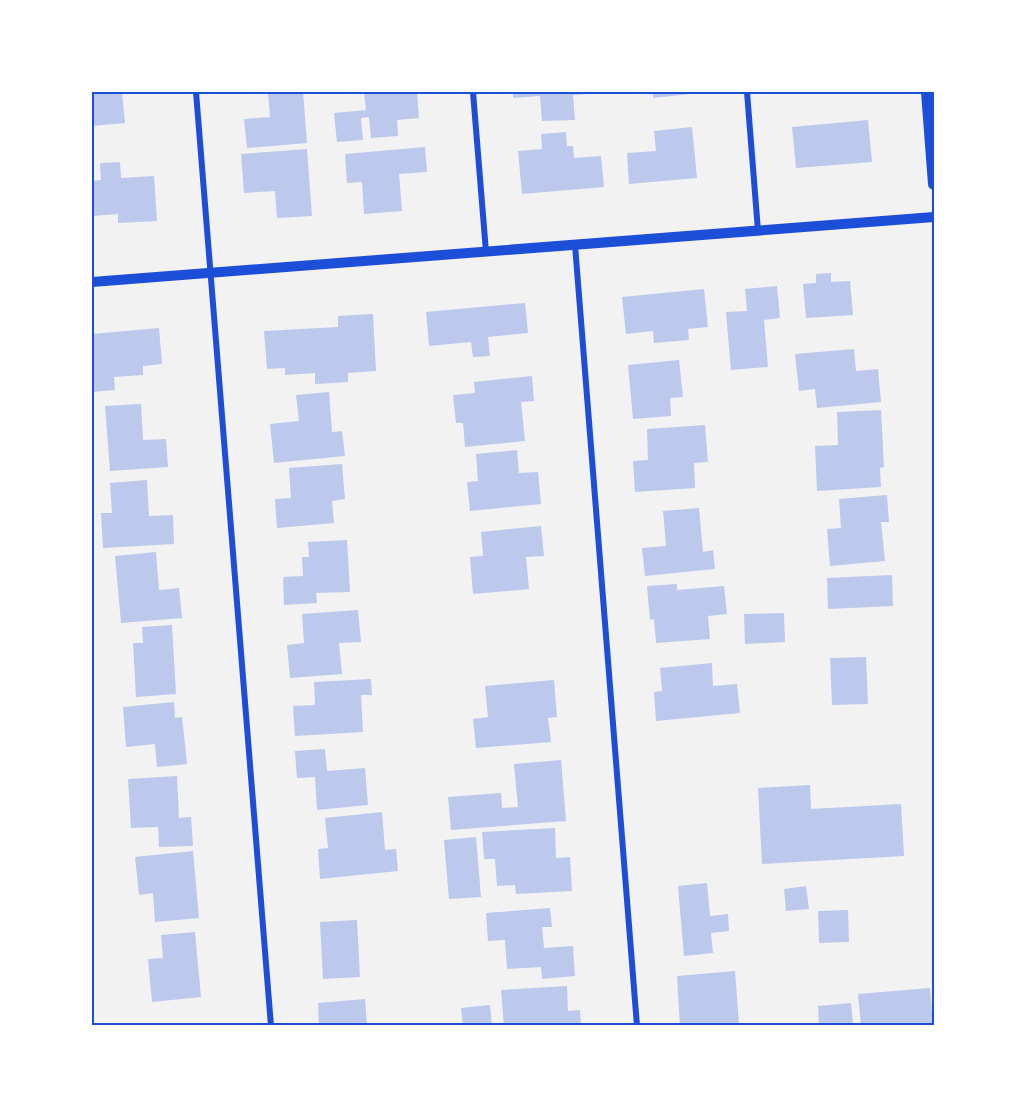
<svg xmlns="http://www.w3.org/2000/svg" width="1026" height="1117" font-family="'Libre Baskerville',serif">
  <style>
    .building { fill: #bdc9ec }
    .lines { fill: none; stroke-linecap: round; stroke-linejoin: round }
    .minor { stroke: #1d4ed8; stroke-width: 6 }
    .tertiary { stroke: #1d4ed8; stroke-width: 10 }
    .secondary { stroke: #1d4ed8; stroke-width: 12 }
    .neatline { fill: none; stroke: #1d4ed8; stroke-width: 2 }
  </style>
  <rect width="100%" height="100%" fill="#f2f2f2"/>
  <g class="building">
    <path d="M92 92H122L125 123 92 126Z"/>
    <path d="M268 92H303L307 143 247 148 244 119 270 117Z"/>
    <path d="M364 92H417L419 118 397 120 398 136 371 138 369 117 361 118 363 140 337 142 334 113 366 110Z"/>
    <path d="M513 92H603V93L573 95 575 120 542 121 540 96 513 98Z"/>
    <path d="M653 92H690V94L653 98Z"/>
    <path d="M868 120 872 162 796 168 792 127Z"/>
    <path d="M692 127 697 178 629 184 627 153 656 151 654 131Z"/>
    <path d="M566 132 567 146H573L574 158 601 156 604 187 522 194 518 151 542 149 541 134Z"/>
    <path d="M425 147 427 172 399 174 402 211 364 214 362 182 347 183 345 154Z"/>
    <path d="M307 149 312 216 277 218 275 191 244 193 241 154Z"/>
    <path d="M120 162 121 178 154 176 157 221 118 223V214L92 216V181L101 180 100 163Z"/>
    <path d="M831 273V282L850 281 853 315 806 318 803 284 816 283V274Z"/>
    <path d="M777 286 780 318 764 320 768 367 731 370 726 312 747 311 745 289Z"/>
    <path d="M704 289 708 327 688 329 689 340 654 343 653 331 626 334 622 297Z"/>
    <path d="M525 303 528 333 488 337 490 356 473 357 471 342 429 346 426 312Z"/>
    <path d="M373 314 376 371 348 373V382L315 384V373L285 375V368L267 369 264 331 338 327V316Z"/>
    <path d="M159 328 162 364 143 366V375L114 377 115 390 92 392V334Z"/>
    <path d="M854 349 856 371 878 369 881 402 817 408 815 389 799 391 795 354Z"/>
    <path d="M679 360 683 397 670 398 671 416 633 419 628 365Z"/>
    <path d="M532 376 534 401 521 402 525 441 465 447 463 423H456L453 395 475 393 474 382Z"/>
    <path d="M329 392 332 432 342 431 345 456 274 463 270 424 299 421 296 395Z"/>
    <path d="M141 404 143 440 166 439 168 467 110 471 105 406Z"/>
    <path d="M881 410 884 467 880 468 881 487 817 491 815 446 838 445 837 412Z"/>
    <path d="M705 425 708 462 694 463 695 488 635 492 633 461 648 460 647 429Z"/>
    <path d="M517 450 519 473 538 472 541 504 470 511 467 482 478 481 476 454Z"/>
    <path d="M342 464 345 499 332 501 334 523 277 528 275 499 291 498 289 468Z"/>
    <path d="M147 480 149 516 173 515 174 544 103 548 101 513H112L110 483Z"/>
    <path d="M887 495 889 522H881L885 561 830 566 827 529 841 528 839 499Z"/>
    <path d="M699 508 703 552 713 550 715 569 645 576 642 548 666 546 663 511Z"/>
    <path d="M541 526 544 556 526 557 529 589 473 594 470 557 483 556 481 532Z"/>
    <path d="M347 540 350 592 316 593 317 603 284 605 283 577 303 576 302 557H309L308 542Z"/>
    <path d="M156 552 159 590 179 588 182 618 121 623 115 556Z"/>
    <path d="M892 575 893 606 828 609 827 578Z"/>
    <path d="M677 584V590L724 586 727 614 708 616 710 639 656 643 654 619 650 620 647 586Z"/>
    <path d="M358 610 361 642 339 643 342 674 290 678 287 645 304 643 302 614Z"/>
    <path d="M784 613 785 642 745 644 744 614Z"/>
    <path d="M172 625 176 694 136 697 133 643H143L142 627Z"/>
    <path d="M866 657 868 704 832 705 830 658Z"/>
    <path d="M712 663 713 686 737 684 740 713 656 721 654 692 662 691 660 668Z"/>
    <path d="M371 679 372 695H361L363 732 295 736 293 706 315 705 314 682Z"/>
    <path d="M554 680 557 717 548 718 551 742 476 748 473 719 488 717 485 686Z"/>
    <path d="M174 702 175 718 182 717 187 764 157 767 155 744 126 747 123 707Z"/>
    <path d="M325 749 327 771 365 768 368 805 317 810 315 777 297 778 295 751Z"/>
    <path d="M561 760 566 821 451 830 448 797 501 793 502 808 518 807 514 764Z"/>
    <path d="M177 776 179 818 191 817 193 846 159 847 158 827 131 828 128 779Z"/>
    <path d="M810 785 811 809 901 804 904 856 762 864 758 788Z"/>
    <path d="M382 812 385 850 396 849 398 871 320 879 318 849 328 848 325 818Z"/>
    <path d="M555 828 556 858 570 857 572 891 516 894 515 885 497 886 495 859H484L482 832Z"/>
    <path d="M476 837 481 897 449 899 444 840Z"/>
    <path d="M193 851 199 918 155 922 153 893 139 895 135 857Z"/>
    <path d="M707 883 710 916 728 914 729 931 711 933 713 953 684 956 678 886Z"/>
    <path d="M806 886 809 909 786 911 784 889Z"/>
    <path d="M550 908 552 927H542L544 948 573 946 575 976 542 979 541 967 507 969 505 940 488 941 486 913Z"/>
    <path d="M848 910 849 942 819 943 818 911Z"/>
    <path d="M357 920 360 977 323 979 320 922Z"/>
    <path d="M195 932 201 997 152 1002 148 959 163 958 161 935Z"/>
    <path d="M735 971 739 1025 680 1026 677 976Z"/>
    <path d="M567 986 568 1011 580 1010 581 1026H504L501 990Z"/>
    <path d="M930 988 933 1026H861L858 994Z"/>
    <path d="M365 999 367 1024 319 1026 318 1003Z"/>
    <path d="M851 1003 853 1026H819L818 1006Z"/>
    <path d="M490 1005 492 1026H463L461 1008Z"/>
  </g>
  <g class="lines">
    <g class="minor">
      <path d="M196 92 271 1026"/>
      <path d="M473 92 486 252"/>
      <path d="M747 92 758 231"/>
      <path d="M575 245 637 1026"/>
    </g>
    <path class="tertiary" d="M92 282 934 217"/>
    <path class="secondary" d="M927 92 934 184"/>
  </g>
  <rect width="1026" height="1117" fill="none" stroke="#ffffff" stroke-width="186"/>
  <rect x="93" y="93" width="840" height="931" class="neatline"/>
</svg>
